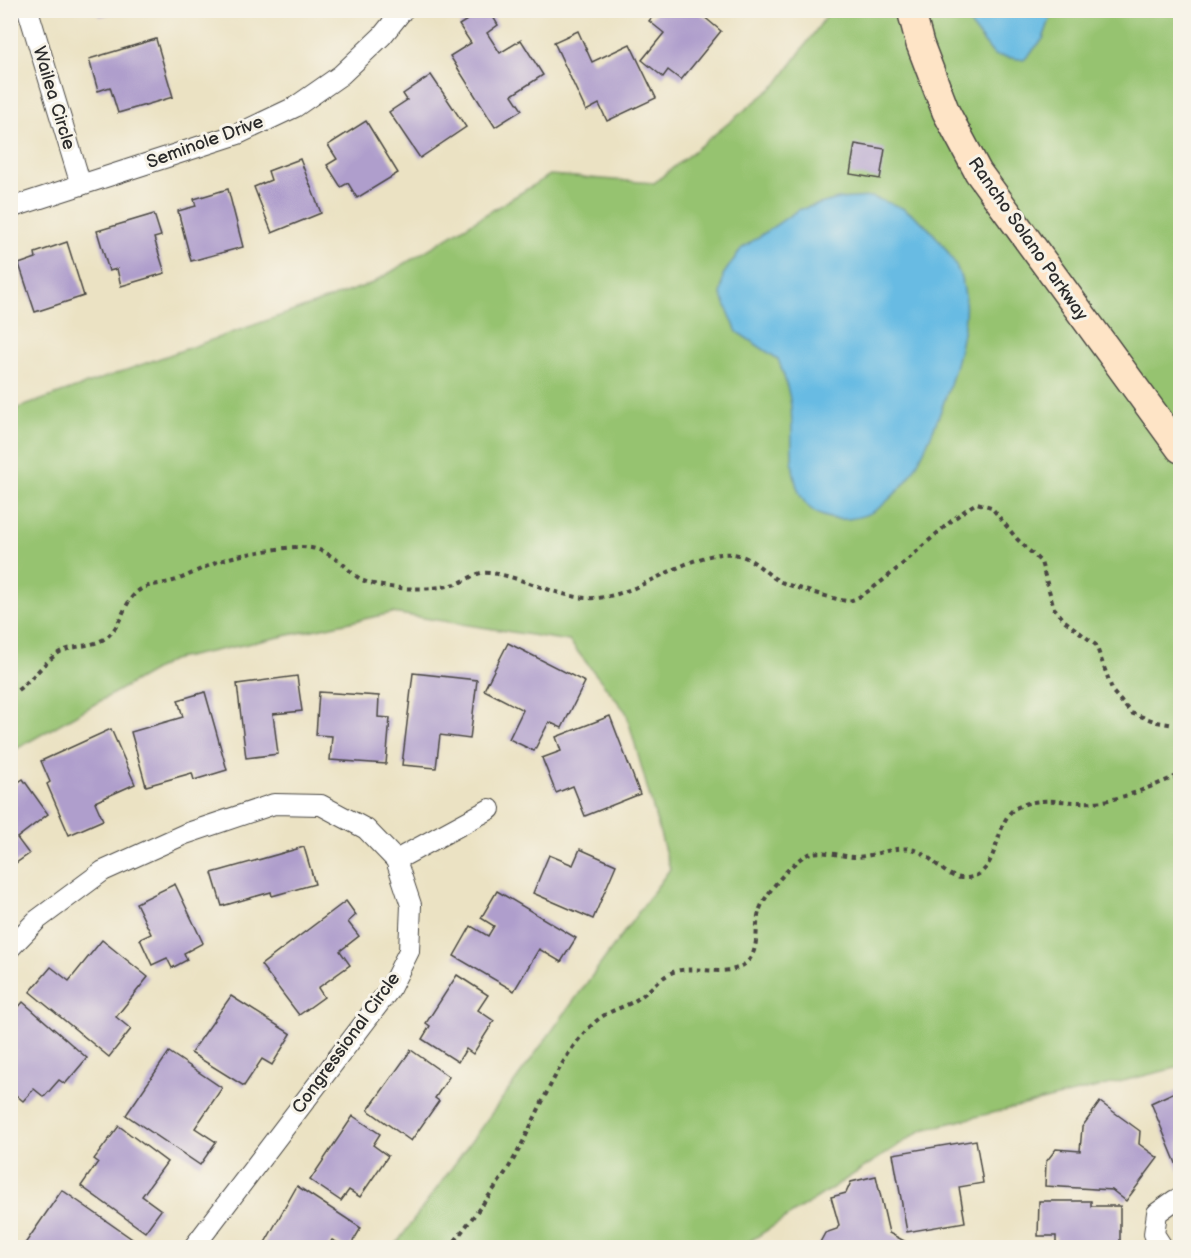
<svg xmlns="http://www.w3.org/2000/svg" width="1191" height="1258" font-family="'Balsamiq Sans',sans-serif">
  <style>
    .green { fill: #96c370; stroke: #60774e; stroke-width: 1.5 }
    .water { fill: #67bbe3; stroke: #497387; stroke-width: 1.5 }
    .building { fill: #af9ecc }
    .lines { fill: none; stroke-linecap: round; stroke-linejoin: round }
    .street-casing { stroke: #484642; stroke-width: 22 }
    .secondary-casing { stroke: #484642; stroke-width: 30 }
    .path { stroke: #484642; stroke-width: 4; stroke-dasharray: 4.5 4.5; stroke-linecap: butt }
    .street { stroke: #fff; stroke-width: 20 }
    .secondary { stroke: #fee4c6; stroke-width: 27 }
    .labels { text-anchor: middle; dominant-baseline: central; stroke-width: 6; stroke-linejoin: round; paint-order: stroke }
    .street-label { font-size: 18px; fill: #2b2b2b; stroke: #f7f3e8 }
  </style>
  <rect width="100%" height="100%" fill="#f7f3e8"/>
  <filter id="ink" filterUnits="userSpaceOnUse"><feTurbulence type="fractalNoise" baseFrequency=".0167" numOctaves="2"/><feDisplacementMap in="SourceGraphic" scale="12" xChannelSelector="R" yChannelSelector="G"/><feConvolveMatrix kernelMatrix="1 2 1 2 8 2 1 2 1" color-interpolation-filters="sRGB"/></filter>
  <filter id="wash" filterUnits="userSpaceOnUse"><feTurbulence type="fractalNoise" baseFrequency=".008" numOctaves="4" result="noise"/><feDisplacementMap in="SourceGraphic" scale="24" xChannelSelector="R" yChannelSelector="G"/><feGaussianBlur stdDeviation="1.35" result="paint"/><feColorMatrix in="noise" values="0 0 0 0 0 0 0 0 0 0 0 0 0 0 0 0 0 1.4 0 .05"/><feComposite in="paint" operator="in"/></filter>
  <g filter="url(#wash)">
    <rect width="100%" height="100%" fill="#ebe2c3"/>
    <path class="green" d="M830 11H1180V1067L922 1130 741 1247H394L670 869 626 712 569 641 392 613 172 660 11 752 10 411 373 283 550 175 654 183 777 84Z"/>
    <g class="water">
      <path d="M964 11H1053L1043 39 1024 60 994 55 972 27Z"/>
      <path d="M872 197C882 201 893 204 902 208 929 222 959 260 964 290 973 335 935 437 910 476 904 485 894 495 885 503 863 524 818 527 802 498 787 472 794 436 791 408 790 392 784 375 778 359L737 332 721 294 723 275 741 249 798 210 838 199Z"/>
    </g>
    <g id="blocks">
      <g class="building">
        <path d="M97 10H121V11L99 17Z"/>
        <path d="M483 10H489L498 25 487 33 500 53 521 40 543 75 512 95 522 110 495 127 450 56 471 43 459 25Z"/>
        <path d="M658 10H696L721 31 681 80 668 70 663 77 642 60 664 33 649 21Z"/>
        <path d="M578 31 592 62 630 44 656 98 607 121 599 104 586 111 554 42Z"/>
        <path d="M156 39 173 97 118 113 110 87 98 91 89 59Z"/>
        <path d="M431 75 466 127 420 158 389 112 407 100 403 94Z"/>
        <path d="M366 121 398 173 357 198 348 183 341 187 327 165 337 159 328 145Z"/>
        <path d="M855 144 885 149 880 179 850 174Z"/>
        <path d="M300 159 321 213 272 233 254 187 271 180 268 171Z"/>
        <path d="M228 189 243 247 191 261 178 211 196 206 194 199Z"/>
        <path d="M154 214 161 236 154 238 165 273 121 286 117 269 109 271 97 231Z"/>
        <path d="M67 242 84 296 35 312 19 264 36 258 35 253Z"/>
        <path d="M508 643 585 682 562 728 549 722 534 751 509 739 523 710 484 690Z"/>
        <path d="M413 673 477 680 470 739 440 735 436 768 402 765Z"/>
        <path d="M297 676 302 711 273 714 278 754 246 758 237 684Z"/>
        <path d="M205 692 227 770 194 780 192 773 146 786 131 732 183 717 178 700Z"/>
        <path d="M319 692 379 696 378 717 390 718 386 764 330 760 332 736 316 735Z"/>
        <path d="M610 716 640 794 585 816 573 786 556 793 542 758 561 751 556 737Z"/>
        <path d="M111 729 135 784 95 802 103 820 69 835 47 784 50 782 41 761Z"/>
        <path d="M23 779 48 814 17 838 29 854 10 867V788Z"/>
        <path d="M304 847 315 884 272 896 271 892 222 906 212 873Z"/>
        <path d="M580 849 616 865 593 919 533 893 549 855 573 865Z"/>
        <path d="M175 884 203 943 184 953 187 960 172 968 167 958 152 965 140 939 151 934 136 903Z"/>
        <path d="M497 891 576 938 561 962 539 949 514 991 454 956 471 926 488 936 494 926 481 918Z"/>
        <path d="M346 901 356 915 348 922 359 936 340 951 350 965 318 988 324 997 299 1015 261 965Z"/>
        <path d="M102 940 148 977 116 1017 131 1029 109 1057 30 992 51 967 69 981Z"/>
        <path d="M457 975 488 995 478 1010 494 1021 473 1054 466 1049 458 1062 422 1039 430 1026 426 1023Z"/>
        <path d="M231 996 291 1034 272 1065 262 1059 244 1086 191 1053Z"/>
        <path d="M23 1002 87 1058 65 1084 59 1080 44 1097 34 1089 23 1101 10 1090V1046L14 1042 10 1039V1017Z"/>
        <path d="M411 1050 449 1077 435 1098 439 1101 411 1141 368 1110Z"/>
        <path d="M169 1052 222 1088 195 1128 216 1142 200 1165 126 1115Z"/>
        <path d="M1177 1091 1180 1094V1173L1151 1103Z"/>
        <path d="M1100 1102 1140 1131 1139 1144 1158 1158 1126 1201 1112 1190 1045 1186 1046 1162 1056 1149 1080 1151 1082 1127Z"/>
        <path d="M353 1116 380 1134 373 1145 388 1156 360 1197 349 1190 341 1201 310 1180Z"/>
        <path d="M119 1126 167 1162 142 1196 161 1210 145 1232 81 1186 98 1162 94 1159Z"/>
        <path d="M976 1140 983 1183 959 1187 965 1222 907 1232 893 1154Z"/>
        <path d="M876 1176 889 1233 912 1245 910 1248H817L825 1233 837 1229 839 1225 831 1197 846 1193 851 1182Z"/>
        <path d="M297 1186 361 1228 349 1248 332 1240 327 1248H262Z"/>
        <path d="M62 1190 135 1241 131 1248H22Z"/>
        <path d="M1039 1201H1091V1206H1120V1248H1056V1236H1038Z"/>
      </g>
    </g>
  </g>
  <g filter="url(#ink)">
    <use href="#blocks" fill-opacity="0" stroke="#484642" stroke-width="1.5"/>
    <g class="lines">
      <defs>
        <g id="street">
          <path d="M28 10 81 185"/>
          <path d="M10 208 238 134 295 107 341 75 382 36 403 10"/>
          <path d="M396 860 490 809"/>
          <path d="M10 948 37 920 103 871 185 834 274 804 321 805 366 829 396 860 411 905 409 951 390 989 193 1248"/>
          <path d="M1163 1248 1154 1234 1157 1213 1175 1200H1180"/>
        </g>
        <path id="secondary" d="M911 10 920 44 946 112 978 172 1180 449"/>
      </defs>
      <use href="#street" class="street-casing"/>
      <use href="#secondary" class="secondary-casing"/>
      <g class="path">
        <path d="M10 695C31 683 43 662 60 652 74 645 94 647 107 637 123 624 123 600 141 589 150 584 163 584 173 581 187 577 199 569 213 564 230 556 253 553 271 550 303 545 317 544 343 564 349 570 357 578 364 581 387 590 432 591 456 584 465 581 473 575 481 573 508 570 555 597 587 598 636 601 687 550 732 554 753 556 763 572 779 581 785 585 841 601 847 601 874 599 945 519 977 503L991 507 1017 539 1041 562 1054 608 1065 621 1096 645 1113 692 1131 713 1157 722 1180 726"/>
        <path d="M450 1248C469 1221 491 1195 509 1167 537 1122 558 1050 600 1018 611 1010 625 1007 636 1000 651 991 663 972 681 970 703 967 726 977 745 964 761 951 754 929 759 912 763 896 792 862 806 855 821 848 841 857 856 857 875 857 896 844 915 850 932 855 942 876 961 878 1002 881 992 821 1016 808 1039 795 1069 804 1094 802 1123 800 1154 785 1180 775"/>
      </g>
      <use href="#street" class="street"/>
      <use href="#secondary" class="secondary"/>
    </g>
  </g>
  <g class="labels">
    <g class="street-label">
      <text transform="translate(54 98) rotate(73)">Wailea Circle</text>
      <text transform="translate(205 142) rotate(-20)">Seminole Drive</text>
      <text transform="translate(1028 239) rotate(55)">Rancho Solano Parkway</text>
      <text transform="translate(346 1043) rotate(-54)">Congressional Circle</text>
    </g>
  </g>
  <rect width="1191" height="1258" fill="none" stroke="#f7f3e8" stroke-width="36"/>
</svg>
